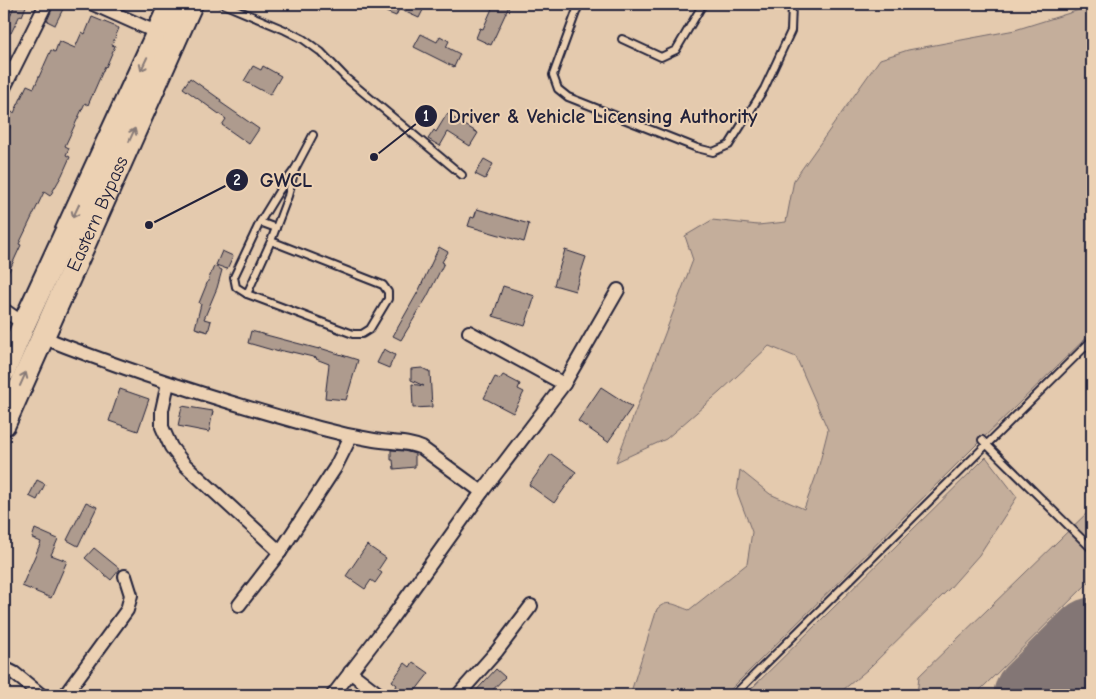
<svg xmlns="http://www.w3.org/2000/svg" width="1096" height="699" font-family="'Comic Neue',sans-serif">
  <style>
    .green { fill: #c4ae9b; stroke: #73686b }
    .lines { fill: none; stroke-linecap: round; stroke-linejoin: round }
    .runway { stroke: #837674; stroke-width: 79 }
    .building { fill: #ae9b8e; stroke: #22223b }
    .lane-casing { stroke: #22223b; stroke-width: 10 }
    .street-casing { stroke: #22223b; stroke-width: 16 }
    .highway-casing { stroke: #22223b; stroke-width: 26 }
    .lane { stroke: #ecd1b3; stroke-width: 6 }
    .street { stroke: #ecd1b3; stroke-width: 12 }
    .highway { stroke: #ecd1b3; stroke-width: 22 }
    .oneway { stroke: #877a77 }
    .labels { text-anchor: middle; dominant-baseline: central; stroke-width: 4; stroke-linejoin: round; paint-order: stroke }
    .street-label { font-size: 19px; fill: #22223b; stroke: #ecd1b3 }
    .leader { fill: none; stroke: #22223b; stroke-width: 2 }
    .callout-dot { fill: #22223b; stroke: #ecd1b3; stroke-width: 2 }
    .mark-label { font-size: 15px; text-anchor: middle; font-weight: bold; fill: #fff }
    .callout-label { font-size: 20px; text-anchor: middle; font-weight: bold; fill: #22223b; stroke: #ecd1b3; stroke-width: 4; stroke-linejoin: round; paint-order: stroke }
  </style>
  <rect width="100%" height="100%" fill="#e4caae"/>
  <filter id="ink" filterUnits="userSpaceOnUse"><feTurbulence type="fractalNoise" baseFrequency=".02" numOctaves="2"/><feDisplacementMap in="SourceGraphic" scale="10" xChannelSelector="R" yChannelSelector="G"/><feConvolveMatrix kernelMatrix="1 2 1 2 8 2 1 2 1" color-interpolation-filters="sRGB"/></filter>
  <g filter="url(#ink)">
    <g class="green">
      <path d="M1092 6V332L976 445 725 695H630L657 609C668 598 676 606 689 610L747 564 752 532 737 492 740 470 770 494 804 509 817 473 828 430 796 357 769 346 720 392 666 439 616 462 693 260 685 236 712 220 758 225 786 222 794 180 880 59 908 50 1015 30Z"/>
      <path d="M986 457 1017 497 979 555 949 589 867 670 837 695H745Z"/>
      <path d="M1092 508V579L975 695H917L919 676Z"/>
    </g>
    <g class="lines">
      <path class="runway" d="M1033 695 1092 637"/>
    </g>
    <g class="building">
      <path d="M15 4H27L22 16 20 15 11 33 4 30Z"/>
      <path d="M387 4H426L419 18 399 9 396 16 386 12 390 5Z"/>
      <path d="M494 4H510L491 45 476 38 480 28 483 29Z"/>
      <path d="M54 5 63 9 55 25 47 21Z"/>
      <path d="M92 17 119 28 112 45 115 46 106 67 105 66 88 105 85 103 65 146 69 148 66 155 70 157 62 175 50 196 44 192 19 244 21 245 4 282V142L10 127 9 126 10 124 4 122V109L14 113 27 85 34 88 51 50 55 52 59 41 75 48 82 32 85 34Z"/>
      <path d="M421 34 437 42 440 36 449 41 446 47 460 54 454 67 414 47Z"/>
      <path d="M253 66 261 70 263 66 281 76 270 95 244 81Z"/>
      <path d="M190 78 221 100 220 102 259 129 249 144 222 125 226 119 183 88Z"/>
      <path d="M447 114 478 133 470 146 448 132 440 146 428 139 434 130 436 132Z"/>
      <path d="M484 159 493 164 485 179 475 174Z"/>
      <path d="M477 209 529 224 524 242 468 226 471 217 474 218Z"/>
      <path d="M439 247 448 252 442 262 444 263 427 297 401 340 393 336 419 290Z"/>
      <path d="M565 250 586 257 575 291 554 285Z"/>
      <path d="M222 251 233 256 227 269 216 265Z"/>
      <path d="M214 266 222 270 217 288 204 319 211 321 208 332 195 328 201 304 199 303Z"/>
      <path d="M503 286 535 296 525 326 493 316Z"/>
      <path d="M251 331 319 349 320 348 358 360 346 400 325 398 329 364 316 359 317 358 292 352V353L279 350V352L248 343Z"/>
      <path d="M384 349 395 355 389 368 377 363Z"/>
      <path d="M422 368 430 372 432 407 413 408 412 384 424 386 411 380V369Z"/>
      <path d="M503 375 520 384 518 389 524 392 513 413 484 398 495 377 500 379Z"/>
      <path d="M601 387 632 407 608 442 578 421Z"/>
      <path d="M120 389 149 399 138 431 109 421Z"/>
      <path d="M182 406 213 411 209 432 178 426Z"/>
      <path d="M391 450 404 451 415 454V467L394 469 393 460H391Z"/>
      <path d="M551 454 576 472 554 503 529 485Z"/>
      <path d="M37 480 45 484 37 500 29 496Z"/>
      <path d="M86 502 97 507 78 546 67 540Z"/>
      <path d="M35 529 58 539 51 555 67 561 51 598 22 586 41 542 32 538Z"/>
      <path d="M367 545 386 558 378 570 382 573 375 583 371 580 365 589 346 576Z"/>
      <path d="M94 548 120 569 111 580 85 558Z"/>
      <path d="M413 662 429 673 412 695H401L394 690 397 685 392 681 405 663 410 667Z"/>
      <path d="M496 669 505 677 488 695H472Z"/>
    </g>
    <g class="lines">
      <defs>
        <g id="lane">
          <path d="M223 4 285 30 303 39 321 52 346 78 462 175"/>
          <path d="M579 4 553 75 558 89 568 97 697 148 713 152 729 145 764 89 791 31 792 4"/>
          <path d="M622 39 661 57 676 50 703 4"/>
          <path d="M260 222 276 228"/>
          <path d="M271 241 383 285 388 292V299L370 329 362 334H353L247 294 236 287 234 277 260 222 279 191 295 169"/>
          <path d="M247 294 271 241 288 196 295 169 313 135"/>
          <path d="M982 440 1092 549"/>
          <path d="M734 695 1092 340"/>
        </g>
        <g id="street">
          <path d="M93 4 158 33"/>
          <path d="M4 88 46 4"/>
          <path d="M4 310 24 324"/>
          <path d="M469 332 564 384"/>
          <path d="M42 337C132 373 225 402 319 428 337 433 355 437 374 440 391 443 407 441 422 448L482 492"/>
          <path d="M168 383 162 410V427L171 447 184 464 280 552"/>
          <path d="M239 605 280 552 335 468 351 436"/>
          <path d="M4 668 14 673 41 695"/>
          <path d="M350 672 380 695"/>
          <path d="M65 695 127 610 131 595 125 576"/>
          <path d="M333 695 389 622 482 492 564 384 618 290"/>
          <path d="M458 695 497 651 531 606"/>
        </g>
        <g id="highway">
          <path d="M4 371 24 324 171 4"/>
          <path id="s1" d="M4 424 191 4"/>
        </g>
      </defs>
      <use href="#lane" class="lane-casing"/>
      <use href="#street" class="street-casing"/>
      <use href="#highway" class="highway-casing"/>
      <use href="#lane" class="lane"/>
      <use href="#street" class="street"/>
      <use href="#highway" class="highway"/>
    </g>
    <defs><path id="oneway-shaft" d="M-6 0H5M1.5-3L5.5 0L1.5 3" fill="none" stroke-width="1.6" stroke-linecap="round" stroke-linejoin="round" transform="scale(1.25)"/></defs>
    <g class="oneway">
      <use href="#oneway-shaft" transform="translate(144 64) rotate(115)"/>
      <use href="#oneway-shaft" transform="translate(132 135) rotate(-66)"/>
      <use href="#oneway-shaft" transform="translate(76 211) rotate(115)"/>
      <use href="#oneway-shaft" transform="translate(23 379) rotate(-66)"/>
    </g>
  </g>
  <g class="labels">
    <g class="street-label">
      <text stroke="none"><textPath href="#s1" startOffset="230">Eastern Bypass</textPath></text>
    </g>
  </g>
  <path class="leader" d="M374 157L426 116M149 225L237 180"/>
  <g class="callout-dot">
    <circle cx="374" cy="157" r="5"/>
    <circle cx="149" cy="225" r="5"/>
    <circle cx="426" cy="116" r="12"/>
    <circle cx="237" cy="180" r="12"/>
  </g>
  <g class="mark-label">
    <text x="426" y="121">1</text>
    <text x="237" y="185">2</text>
  </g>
  <g class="callout-label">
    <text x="603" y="123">Driver &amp; Vehicle Licensing Authority</text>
    <text x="286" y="187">GWCL</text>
  </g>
  <rect width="1096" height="699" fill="none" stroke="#ecd1b3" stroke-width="20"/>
  <rect x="10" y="10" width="1076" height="679" fill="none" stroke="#22223b" stroke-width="2" filter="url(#ink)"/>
</svg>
